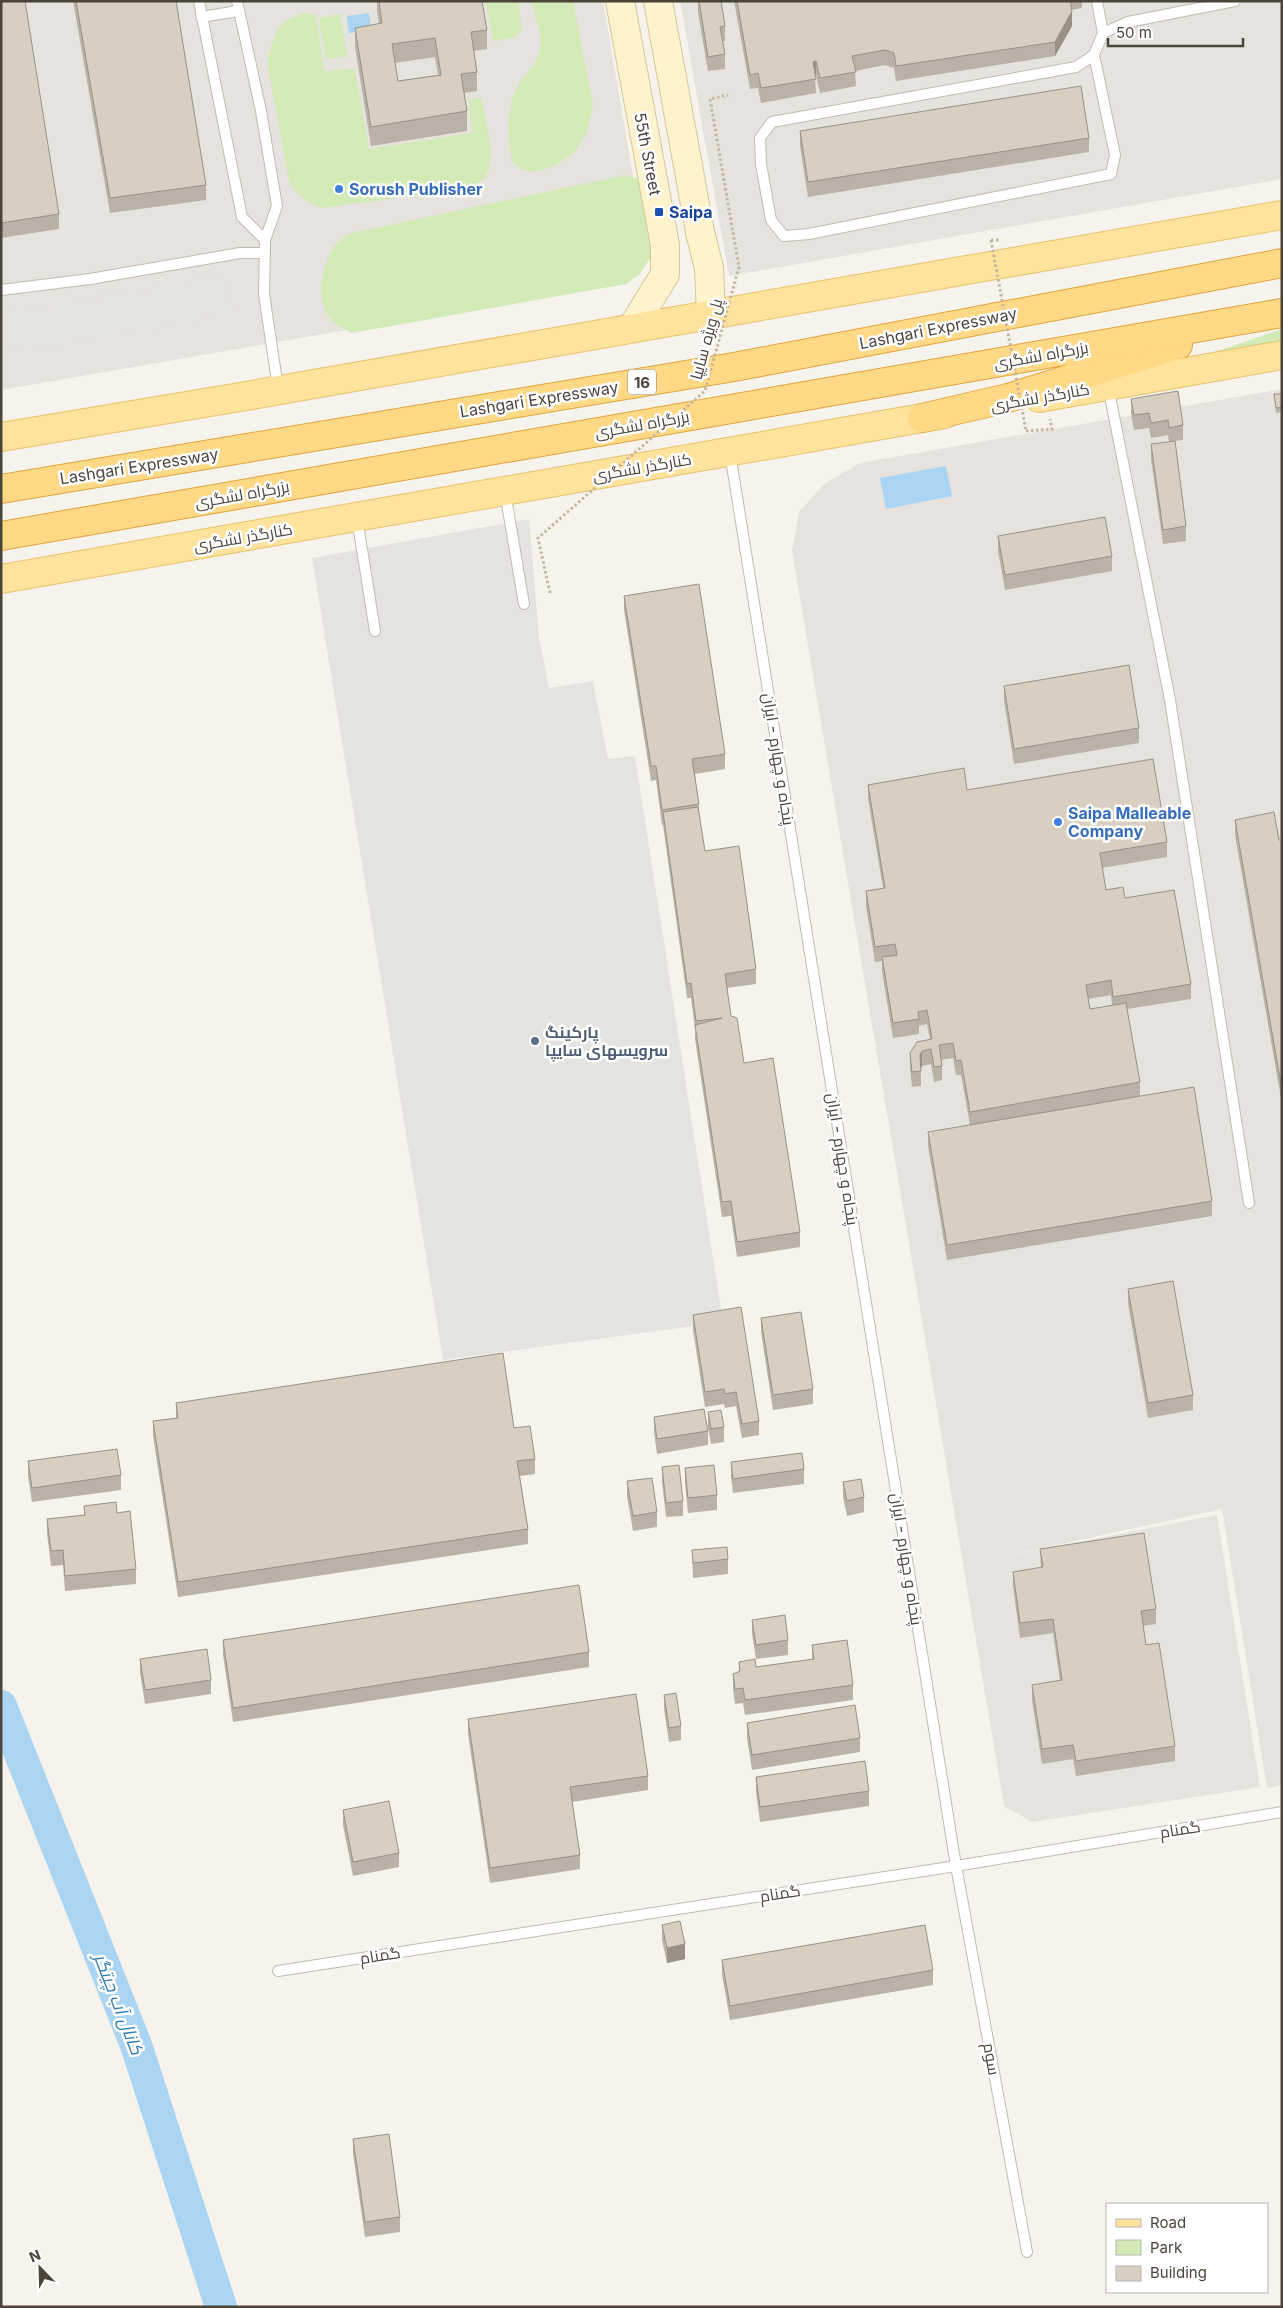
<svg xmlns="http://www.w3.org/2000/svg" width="1283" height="2308" font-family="Inter,Cairo,sans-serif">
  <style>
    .industrial { fill: #e6e2dd }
    .green { fill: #d2eab5 }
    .parking { fill: #e5e3e0 }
    .water { fill: #a9d4f2 }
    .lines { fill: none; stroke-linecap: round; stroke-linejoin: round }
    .river { stroke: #a9d4f2; stroke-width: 32 }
    .service-casing { stroke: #c2bbae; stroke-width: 12 }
    .secondary-casing { stroke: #d6c79b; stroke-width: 30 }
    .primary-casing { stroke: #e6c16a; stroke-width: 30 }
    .trunk-casing { stroke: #e0a43c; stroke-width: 30 }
    .path { stroke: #c4b79f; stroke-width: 3; stroke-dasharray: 2.5 2.5; stroke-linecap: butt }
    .service { stroke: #fff; stroke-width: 10 }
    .secondary { stroke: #fff3cd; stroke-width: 28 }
    .primary { stroke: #ffe39c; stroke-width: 28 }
    .trunk { stroke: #ffd985; stroke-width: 28 }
    .path-bridge { stroke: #c4b79f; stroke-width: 3; stroke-dasharray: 2.5 2.5; stroke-linecap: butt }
    .wall { fill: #bab2a6; fill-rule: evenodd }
    .shaded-wall { fill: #979187 }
    .building { fill: #d8cfc1; stroke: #979187; fill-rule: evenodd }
    .shop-dot { fill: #3f7fe0; stroke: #fff; stroke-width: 2 }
    .transit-dot { fill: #1a4fb4; stroke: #fff; stroke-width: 2 }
    .service-dot { fill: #5c6f8a; stroke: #fff; stroke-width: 2 }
    .labels { text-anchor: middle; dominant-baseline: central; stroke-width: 5; stroke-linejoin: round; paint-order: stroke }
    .shield { fill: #fff; stroke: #817c74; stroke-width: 1 }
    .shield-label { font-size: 15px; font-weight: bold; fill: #4b4439 }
    .street-label { font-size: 16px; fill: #4b4439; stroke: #fff }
    .shop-label { font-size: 16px; font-weight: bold; fill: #366cbe; stroke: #fff; text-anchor: start }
    .transit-label { font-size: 16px; font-weight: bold; fill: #164399; stroke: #fff; text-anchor: start }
    .service-label { font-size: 16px; font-weight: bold; fill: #4e5e75; stroke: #fff; text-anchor: start }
    .water-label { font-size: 18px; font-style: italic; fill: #2e7ab2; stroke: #fff }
  </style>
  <rect width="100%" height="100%" fill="#f6f3ec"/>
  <g class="industrial">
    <path d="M1 1H603L646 252 618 283 1 390Z"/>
    <path d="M680 1H1282V179L729 276Z"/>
    <path d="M1282 389V1785L1267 1788 1222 1509 1006 1556 1217 1515 1260 1787 1032 1822 1004 1806 792 551 799 512 824 484 860 463Z"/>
  </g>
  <g class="green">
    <path d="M486 1H518L522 30 514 38 493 41Z"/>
    <path d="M531 1H573L593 104 587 132 575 152 554 166 535 172 523 170 512 161C508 135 505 110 518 86 524 75 538 63 540 50 543 34 535 17 531 1Z"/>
    <path d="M305 13 316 15 324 71 355 69 369 149 472 133 469 100 481 97C485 121 502 165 479 183 473 187 463 188 456 190L322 208C306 202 297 196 289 181L267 61 277 30 287 20Z"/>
    <path d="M340 14 347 56 326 59 319 18Z"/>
    <path d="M626 175 641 180 652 255 639 275 626 284 352 333C343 328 333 324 327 314 316 294 322 266 334 247 337 242 344 238 348 234Z"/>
    <path d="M1282 329V344L1188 361Z"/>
  </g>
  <g class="parking">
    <path d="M227 275 234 314 78 342 1 352V313Z"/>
    <path d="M529 519 539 637 549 688 593 681 608 759 635 756 723 1322 443 1360 312 558Z"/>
  </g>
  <g class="water">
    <path d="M369 13 371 30 349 33 347 16Z"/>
    <path d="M946 466 952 496 886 509 880 478Z"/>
  </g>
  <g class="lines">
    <path class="river" d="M1 1706 136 2045 221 2307"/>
    <defs>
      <g id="service">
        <path d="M199 1 242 217 265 240"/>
        <path d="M237 1 261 111 277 206 265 240 264 294 278 388"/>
        <path d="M1097 1 1103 33"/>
        <path d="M201 17 238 11"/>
        <path d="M1094 55 1076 67 772 122 760 138 761 164 771 220 784 236 809 234 1111 174 1115 155 1094 55 1103 33 1128 22 1235 1"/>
        <path d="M1 290 90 279 240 253H265"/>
        <path d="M1108 386 1170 700 1249 1203"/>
        <path d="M730 453 956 1866 1027 2252"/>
        <path d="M505 492 524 604"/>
        <path d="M357 518 375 631"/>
        <path d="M278 1971 956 1866 1282 1812"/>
      </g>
      <g id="secondary">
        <path d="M620 1 665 245V274L632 328"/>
        <path d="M658 1 700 232 709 268 711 314"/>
      </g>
      <g id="primary">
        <path d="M1039 398 1282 355"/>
        <path d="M1 437 240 397 1282 215"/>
        <path d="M1 579 945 414"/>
      </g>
      <g id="trunk">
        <path d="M922 418 1008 398 1178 345"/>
        <path d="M1 489 734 367 1282 263"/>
        <path d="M1 536 1282 313"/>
      </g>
    </defs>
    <use href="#service" class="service-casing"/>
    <use href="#secondary" class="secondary-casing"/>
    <use href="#primary" class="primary-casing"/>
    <use href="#trunk" class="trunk-casing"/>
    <g class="path">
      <path d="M991 240H1001"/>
      <path d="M1026 431 1052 429 1050 419"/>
    </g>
    <use href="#service" class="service"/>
    <use href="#secondary" class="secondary"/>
    <use href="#primary" class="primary"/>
    <use href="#trunk" class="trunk"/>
    <g class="path-bridge">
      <path d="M991 240 1026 431"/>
      <path d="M550 593 538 538 705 391 739 267 710 99 728 95"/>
    </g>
  </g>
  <g class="wall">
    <path d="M1 1 59 214V229L1 238Z"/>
    <path d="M73 1H176L206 185V200L110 213Z"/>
    <path d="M377 1H482L487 30V49L473 51 477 72V91L464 93 467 111V131L371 146 355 47V28L379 24 377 11ZM435 57 438 75 398 81 395 63Z"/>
    <path d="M698 1H721L725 26V41H723L725 54V69L708 71 698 13Z"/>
    <path d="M734 1H1082V8L1071 10 1072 26 1055 56 896 81 894 68 885 65 855 71 856 86 820 93 816 75 815 76 816 93 761 103 758 88 750 89Z"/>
    <path d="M800 131 1089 138V152L808 197 800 146Z"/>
    <path d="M1274 394H1282V412L1276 413Z"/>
    <path d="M1131 399 1183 425V440L1175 441 1186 526V541L1163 544 1151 459V444L1169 442 1168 435 1151 438 1149 428 1134 430 1131 413Z"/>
    <path d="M998 536 1112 556V571L1005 590 998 551Z"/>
    <path d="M624 596 725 754V769L695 774 699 804V814L705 851 756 969V984L727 988 731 1016 744 1063 800 1232V1247L737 1257 731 1216 722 1217 695 1039V1029L691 998H687L663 825H662L656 780 651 781 624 610Z"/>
    <path d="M1004 686 1139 728V743L1014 764 1004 701Z"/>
    <path d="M868 785 967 790 1167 842V857L1102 868 1106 890 1125 898 1191 984V999L1127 1009 1140 1082V1096L1212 1201V1216L947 1260 928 1146V1132L970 1125 961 1075H956L953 1058 941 1060 942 1066V1080L934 1082 931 1064 922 1066 921 1068V1086L912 1087 910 1068V1053L930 1040 927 1024 919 1026V1034L893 1038 882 972V961L875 962 866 906V891L883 888 868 799ZM1111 995 1112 1005 1090 1009 1088 999Z"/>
    <path d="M1235 820 1279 840H1282V1104L1235 835Z"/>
    <path d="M1128 1289 1193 1395V1410L1148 1418 1128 1304Z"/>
    <path d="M693 1315 759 1421V1435L742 1438 736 1406 725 1408 724 1404 705 1407 693 1330Z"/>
    <path d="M761 1318 813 1389V1404L773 1410 761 1332Z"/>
    <path d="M176 1403 514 1428 535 1459V1474L520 1476 528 1529V1544L178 1597 153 1436V1421L176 1418Z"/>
    <path d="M708 1412 724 1427V1442L711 1444 708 1427Z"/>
    <path d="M654 1417 708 1431V1445L657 1454 654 1432Z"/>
    <path d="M28 1461 121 1475V1490L32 1502 28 1476Z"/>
    <path d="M731 1462 804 1469V1484L733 1493 731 1477Z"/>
    <path d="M662 1467 683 1501V1516L666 1517 662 1482Z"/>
    <path d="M685 1468 717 1495V1510L688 1513 685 1483Z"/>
    <path d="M627 1481 657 1512V1527L633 1531 627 1496Z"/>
    <path d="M843 1482 864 1497V1512L847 1516 843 1497Z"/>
    <path d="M84 1506 117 1513 136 1569V1584L65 1591 63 1565 51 1566 47 1533V1519L84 1515Z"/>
    <path d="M1040 1549 1156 1609V1624L1143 1626 1146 1645 1175 1746V1761L1076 1776 1073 1759 1042 1764 1032 1700V1685L1060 1681 1053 1633 1020 1638 1013 1586V1572L1041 1568Z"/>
    <path d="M692 1550 728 1559V1574L693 1578Z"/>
    <path d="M752 1620 788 1640V1655L756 1659 752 1634Z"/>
    <path d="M223 1640 589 1652V1667L233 1722 223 1655Z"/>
    <path d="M812 1645 853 1685V1700L745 1715 743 1703 735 1704 733 1689V1674L739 1672V1662L756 1667 812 1659Z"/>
    <path d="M140 1659 211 1680V1694L145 1704 140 1673Z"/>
    <path d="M664 1695 681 1726V1740L669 1742 664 1709Z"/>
    <path d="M468 1719 648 1776V1790L572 1802 580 1855V1869L490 1883 468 1734Z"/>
    <path d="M747 1723 860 1738V1752L752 1770 747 1738Z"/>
    <path d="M756 1777 869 1791V1806L760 1822 756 1792Z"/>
    <path d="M343 1810 399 1853V1867L353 1876 343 1825Z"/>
    <path d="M662 1925 685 1959 667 1963 662 1940Z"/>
    <path d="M722 1960 933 1970V1985L730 2020 722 1975Z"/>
    <path d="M353 2139 400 2217V2232L365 2237 353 2154Z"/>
  </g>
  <g class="shaded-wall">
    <path d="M1072 11V26L1055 56V42Z"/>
    <path d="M816 61V75L813 76V62Z"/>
    <path d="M922 1051V1066L920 1070V1055Z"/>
    <path d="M685 1944V1959L667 1963V1948Z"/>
  </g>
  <g class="building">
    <path d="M1 1H25L59 214 1 223Z"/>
    <path d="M76 1H176L206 185 110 198Z"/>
    <path d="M379 1H482L487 30 471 32 477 72 461 74 467 111 371 127 355 28 382 23ZM435 38 441 75 398 81 392 44Z"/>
    <path d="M699 1H721L725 26 720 27 725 54 708 57Z"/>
    <path d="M737 1H1070L1072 11 1055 42 896 66 894 53 885 50 852 56 856 72 820 78 816 61 813 62 816 79 761 88 758 73 750 75Z"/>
    <path d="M1081 86 1089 138 808 182 800 131Z"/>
    <path d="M1178 391 1183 425 1169 428 1168 420 1151 423 1149 413 1134 415 1131 399Z"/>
    <path d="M1274 394H1282V407L1276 408Z"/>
    <path d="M1175 441 1186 526 1163 530 1151 444Z"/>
    <path d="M1105 517 1112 556 1005 575 998 536Z"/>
    <path d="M699 584 725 754 692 759 699 804 662 810 656 766H651L624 596Z"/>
    <path d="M1129 665 1139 728 1014 749 1004 686Z"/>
    <path d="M1153 759 1167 842 1100 853 1106 890 1123 887 1125 898 1174 890 1191 984 1113 997 1111 980 1086 985 1090 1009 1126 1003 1140 1082 970 1112 961 1060 956 1061 953 1043 939 1045 942 1066 934 1067 931 1049 922 1051 920 1055 921 1071 912 1072 910 1053 917 1042 932 1039 927 1010 918 1012 919 1019 893 1023 882 957 897 955 895 944 875 947 866 891 885 888 868 785 964 768 967 790Z"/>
    <path d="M698 807 705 851 739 846 756 969 725 974 731 1016 737 1018 744 1063 773 1058 800 1232 737 1242 731 1201 722 1202 695 1025 722 1018 696 1021 691 983 687 984 663 812Z"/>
    <path d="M1274 812 1279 840H1282V1090L1235 820Z"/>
    <path d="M1194 1087 1212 1201 947 1245 928 1132Z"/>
    <path d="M1173 1281 1193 1395 1148 1403 1128 1289Z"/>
    <path d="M741 1307 759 1421 742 1424 736 1392 725 1394 724 1389 705 1392 693 1315Z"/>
    <path d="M801 1312 813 1389 773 1395 761 1318Z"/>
    <path d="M503 1353 514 1428 530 1426 535 1459 517 1461 528 1529 178 1582 153 1421 178 1418 176 1403Z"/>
    <path d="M704 1409 708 1431 657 1439 654 1417Z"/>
    <path d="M721 1410 724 1427 711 1429 708 1412Z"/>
    <path d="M117 1449 121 1475 32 1488 28 1461Z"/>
    <path d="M802 1453 804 1469 733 1479 731 1462Z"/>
    <path d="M679 1465 683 1501 666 1503 662 1467Z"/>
    <path d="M714 1465 717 1495 688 1498 685 1468Z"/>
    <path d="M652 1478 657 1512 633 1516 627 1481Z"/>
    <path d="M861 1479 864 1497 847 1501 843 1482Z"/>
    <path d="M116 1502 117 1513 130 1511 136 1569 65 1576 63 1550 51 1551 47 1519 85 1515 84 1506Z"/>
    <path d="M1144 1533 1156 1609 1141 1611 1146 1645 1159 1643 1175 1746 1076 1761 1073 1745 1042 1749 1032 1685 1062 1680 1053 1619 1020 1623 1013 1572 1043 1567 1040 1549Z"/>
    <path d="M727 1547 728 1559 693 1563 692 1550Z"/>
    <path d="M579 1585 589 1652 233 1708 223 1640Z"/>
    <path d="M785 1615 788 1640 756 1645 752 1620Z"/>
    <path d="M847 1640 853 1685 745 1700 743 1688 735 1689 733 1674 740 1671 739 1662 755 1659 756 1667 814 1659 812 1645Z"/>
    <path d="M207 1649 211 1680 145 1690 140 1659Z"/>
    <path d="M676 1693 681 1726 669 1728 664 1695Z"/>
    <path d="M636 1694 648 1776 570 1787 580 1855 490 1868 468 1719Z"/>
    <path d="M855 1705 860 1738 752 1755 747 1723Z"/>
    <path d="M865 1761 869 1791 760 1807 756 1777Z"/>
    <path d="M389 1801 399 1853 353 1862 343 1810Z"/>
    <path d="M680 1921 685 1944 667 1948 662 1925Z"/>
    <path d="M925 1925 933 1970 730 2006 722 1960Z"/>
    <path d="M389 2134 400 2217 365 2222 353 2139Z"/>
  </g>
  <g class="shop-dot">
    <circle cx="339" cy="189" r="5"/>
    <circle cx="1058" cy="822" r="5"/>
  </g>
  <rect class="transit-dot" x="654" y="207" width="10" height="10" rx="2.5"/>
  <circle class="service-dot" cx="535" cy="1041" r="5"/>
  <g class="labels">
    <rect class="shield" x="628" y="369.5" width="28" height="25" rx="4"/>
    <g class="shield-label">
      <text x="642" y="382">16</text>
    </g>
    <g class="street-label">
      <text transform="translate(648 154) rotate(79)">55th Street</text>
      <text transform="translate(938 328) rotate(-11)">Lashgari Expressway</text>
      <text transform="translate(706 339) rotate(-75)">پل ویژه سایپا</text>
      <text transform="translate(1041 355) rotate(-10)">بزرگراه لشگری</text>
      <text transform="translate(1040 397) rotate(-10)">کنارگذر لشگری</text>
      <text transform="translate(539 399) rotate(-9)">Lashgari Expressway</text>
      <text transform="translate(642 424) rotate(-10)">بزرگراه لشگری</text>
      <text transform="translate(139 466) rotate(-9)">Lashgari Expressway</text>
      <text transform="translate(642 467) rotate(-10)">کنارگذر لشگری</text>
      <text transform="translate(242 494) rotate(-10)">بزرگراه لشگری</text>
      <text transform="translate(243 537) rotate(-10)">کنارگذر لشگری</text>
      <text transform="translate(779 759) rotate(81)">پنجاه و چهارم - ایران</text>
      <text transform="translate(843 1159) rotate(81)">پنجاه و چهارم - ایران</text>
      <text transform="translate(907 1559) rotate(81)">پنجاه و چهارم - ایران</text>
      <text transform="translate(1180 1829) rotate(-9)">گمنام</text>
      <text transform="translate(780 1893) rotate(-9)">گمنام</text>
      <text transform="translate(380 1955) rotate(-9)">گمنام</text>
      <text transform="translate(992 2059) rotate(80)">سوم</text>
    </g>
    <g class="shop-label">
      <text x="349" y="189">Sorush Publisher</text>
      <text x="1068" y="813">Saipa Malleable<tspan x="1068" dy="18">Company</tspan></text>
    </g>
    <g class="transit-label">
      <text x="669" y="212">Saipa</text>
    </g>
    <g class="service-label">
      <text x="545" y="1032">پارکینگ<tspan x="545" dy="18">سرویسهای سایپا</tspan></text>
    </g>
    <g class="water-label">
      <text transform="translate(119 2004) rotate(69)">کانال آب چیتگر</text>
    </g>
  </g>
  <rect width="1283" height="2308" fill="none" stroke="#4b4439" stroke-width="5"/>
  <rect x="1106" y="2203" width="162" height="90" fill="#ffffff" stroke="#b7b4b0"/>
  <rect x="1116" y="2219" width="25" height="8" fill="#ffe39c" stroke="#b7b4b0"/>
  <text x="1150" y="2228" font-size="15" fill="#4b4439">Road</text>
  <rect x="1116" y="2240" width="25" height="15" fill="#d2eab5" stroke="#b7b4b0"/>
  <text x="1150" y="2253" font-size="15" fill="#4b4439">Park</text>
  <rect x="1116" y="2266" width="25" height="15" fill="#d8cfc1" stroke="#b7b4b0"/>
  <text x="1150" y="2278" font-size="15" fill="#4b4439">Building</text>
  <g transform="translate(40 2268) rotate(337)" stroke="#ffffff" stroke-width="4" paint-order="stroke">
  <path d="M0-4L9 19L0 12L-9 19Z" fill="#4b4439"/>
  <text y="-8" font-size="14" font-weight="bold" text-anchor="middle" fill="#4b4439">N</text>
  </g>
  <path d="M1108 38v8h135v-8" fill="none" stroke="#4b4439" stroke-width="2.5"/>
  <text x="1116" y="38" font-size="15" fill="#4b4439" stroke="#ffffff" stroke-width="4" paint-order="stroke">50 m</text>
</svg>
